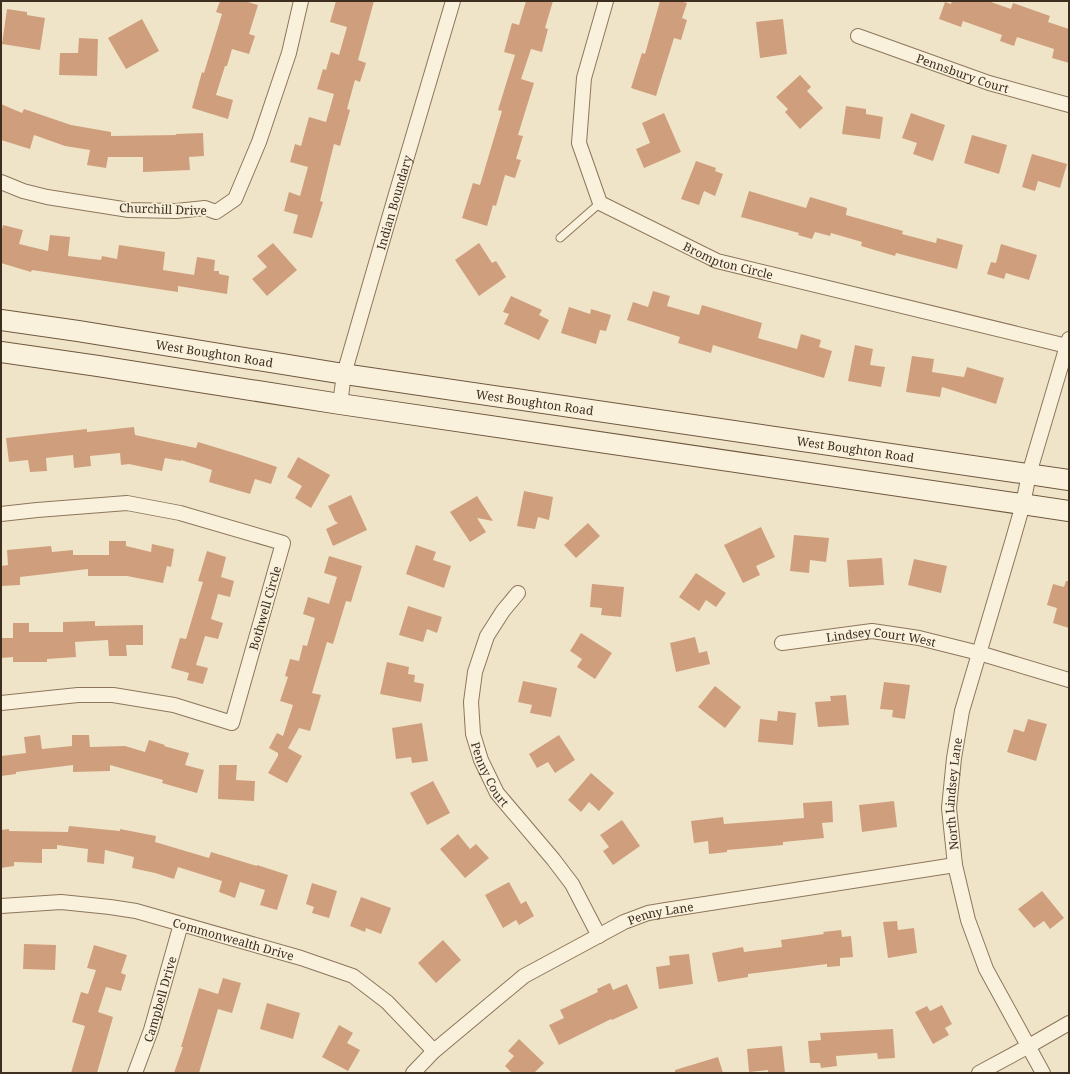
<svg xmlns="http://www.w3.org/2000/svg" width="1070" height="1074" font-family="'Noto Serif',serif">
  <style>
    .building { fill: #cf9f7d }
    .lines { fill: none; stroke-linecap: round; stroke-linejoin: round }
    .service-casing { stroke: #8d765c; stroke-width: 9 }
    .minor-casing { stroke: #8d765c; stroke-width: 16 }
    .secondary-casing { stroke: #6f573f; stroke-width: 22 }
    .service { stroke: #faf1dc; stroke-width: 7 }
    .minor { stroke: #faf1dc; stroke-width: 14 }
    .secondary { stroke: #faf1dc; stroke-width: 20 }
    .labels { text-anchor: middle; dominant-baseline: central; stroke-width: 4; stroke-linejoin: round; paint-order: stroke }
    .street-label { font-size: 12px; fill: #3d2e20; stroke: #f7eed8 }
  </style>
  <rect width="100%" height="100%" fill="#f0e4c8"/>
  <g class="building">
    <path d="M220 1H245L258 5 249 34 255 36 249 54 232 49 227 66H225L216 95 233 100 228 119 192 108 202 72 204 73 222 14 216 12Z"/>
    <path d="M336 1H374L358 60 366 63 360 82 355 80 347 109 350 110 340 146 334 144 320 201 323 202 312 238 293 233 298 215 284 211 289 192 300 196 308 167 290 162 295 144 301 146 309 117 326 122 334 94 317 89 323 69 326 70 331 52 339 55 347 27 330 22Z"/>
    <path d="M526 1H553L545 28 548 29 542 52 531 49 521 79 534 83 518 135 523 136 516 159 521 160 515 178 505 175 496 206 493 205 487 226 462 218 473 183 480 185 502 111 498 110 515 55 504 52 512 23 519 25Z"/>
    <path d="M660 1H679L687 3 682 18 687 20 681 40 674 38 656 96 631 88 642 53 645 54Z"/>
    <path d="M952 1H988L1011 9 1013 3 1050 16 1048 22 1069 29V63L1052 58 1054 49 1017 37 1014 46 1000 41 1002 35 963 21 961 27 939 19 945 2 951 4Z"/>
    <path d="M7 9 27 12V15L45 18 40 50 2 44Z"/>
    <path d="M142 19 159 51 126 69 108 38Z"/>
    <path d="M783 19 787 54 760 58 756 22Z"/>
    <path d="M79 38 98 39 97 76 59 75 60 53H78Z"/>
    <path d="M800 75 811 87 807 91 823 108 800 129 785 112 788 109 776 97Z"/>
    <path d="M1 104 22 113 24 109 71 125 111 132V136L176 135V134L203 133 204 156 189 157 190 170 143 172V157H108L106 168 87 165 90 150 65 146 34 135 30 149 1 140Z"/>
    <path d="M846 106 866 109V114L883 117 880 139 842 134Z"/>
    <path d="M664 113 681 152 644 168 636 149 650 143 642 123Z"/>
    <path d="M911 113 945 125 933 161 913 154 917 143 902 138Z"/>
    <path d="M972 135 1007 145 999 174 964 163Z"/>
    <path d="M1032 154 1067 164 1060 188 1038 181 1035 191 1022 187Z"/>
    <path d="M696 161 716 168 715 171 723 174 715 196 704 191 699 205 681 199Z"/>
    <path d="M749 191 806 208 810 197 847 208 846 215 903 231 902 234 936 243 937 238 963 245 957 269 896 253 895 256 861 246 862 242 831 233 830 236 815 232 812 239 798 235 799 233 741 217Z"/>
    <path d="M3 225 23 230 19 244 48 251 50 235 70 237 68 256 101 260 102 256 117 259 119 245 165 252 163 270 194 275 197 257 215 260 214 271H219V274L229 276 227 294 178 286V292L32 270 31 272 1 263V234Z"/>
    <path d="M273 243 297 270 267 296 252 279 267 267 257 256Z"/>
    <path d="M479 243 492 263 496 261 506 277 479 296 455 260Z"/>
    <path d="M1001 244 1037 255 1029 280 1006 273 1004 279 987 274 991 262 996 263Z"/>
    <path d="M653 291 670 296 667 306 699 315 702 305 762 323 758 338 797 349 801 334 821 340 819 347 832 351 824 378 713 345 711 353 678 343 680 337 627 320 633 302 648 307Z"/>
    <path d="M511 296 542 310 539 315 549 320 539 340 504 324 509 314 503 312Z"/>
    <path d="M569 307 590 314 591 309 611 315 606 331 600 330 596 344 561 333Z"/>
    <path d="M855 345 873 349 870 365 885 367 881 387 848 381Z"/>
    <path d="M912 356 934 359 932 372 964 377 967 367 1004 378 996 404 942 387 940 397 906 392Z"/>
    <path d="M134 427 135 435 196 448 198 442 241 455 277 467 271 484 255 479 250 494 209 482 212 470 181 460V461L165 458 162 471 129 464 121 465 120 453 90 456 91 466 74 468 73 455 46 458 47 471 30 472 28 460 9 462 6 438 87 429V432Z"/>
    <path d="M298 457 330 475 311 508 295 498 302 486 287 477Z"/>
    <path d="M524 491 553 497 549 520 538 517 535 529 517 526Z"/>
    <path d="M351 495 367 530 333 546 326 529 338 523 335 521 328 506Z"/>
    <path d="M477 496 493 521 477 518 486 532 470 542 450 512Z"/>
    <path d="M588 523 600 536 576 558 564 545Z"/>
    <path d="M761 527 775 557 756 566 760 575 743 583 724 545Z"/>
    <path d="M794 535 829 538 826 562 810 560 809 573 790 571Z"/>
    <path d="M109 541H126V546L151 552 152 544 174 549 171 567 167 566 163 583 127 576H88V569L20 577V585L1 586V566L8 565 7 550 51 546 52 552 73 550V555H109Z"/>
    <path d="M416 545 436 552 433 560 451 566 444 588 406 574Z"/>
    <path d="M207 551 226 557 221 577 234 581 230 597 218 594 211 619 223 623 218 639 205 636 196 665 208 668 203 684 187 680 189 673 171 668 180 638 186 639 203 582 198 581Z"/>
    <path d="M329 556 362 566 351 602 346 601 333 644 327 642 312 693 321 695 310 731 299 728 288 748 302 756 287 783 268 773 278 756V753L269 748 277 733 283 736 293 705 280 701 288 677 285 676 290 659 299 661 303 645 307 646 315 618 303 614 308 597 329 604 337 577 324 573Z"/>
    <path d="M882 558 884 585 849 587 847 560Z"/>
    <path d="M914 559 947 566 941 593 908 585Z"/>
    <path d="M696 573 726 593 716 607 706 600 699 611 679 597Z"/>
    <path d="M1066 581H1069V628L1053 623 1057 608 1047 605 1053 584 1064 587Z"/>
    <path d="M592 584 624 587 621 617 601 615 602 608 590 607Z"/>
    <path d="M408 606 442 617 437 633 427 629 423 642 399 635Z"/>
    <path d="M95 621V626L143 625V645H126L127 656H109L108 640 75 642 76 657 47 659V662H13V657L1 658V638H13V623H29V632H63V622Z"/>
    <path d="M581 633 612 653 595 679 577 667 582 659 570 651Z"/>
    <path d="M695 637 699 653 707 651 710 664 676 672 670 643Z"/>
    <path d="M387 662 409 667 408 674 415 675 414 682 424 684 421 702 380 694Z"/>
    <path d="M523 681 557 688 551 717 530 713 532 705 518 702Z"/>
    <path d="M884 682 910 685 905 719 892 717 893 710 880 709Z"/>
    <path d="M715 686 741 707 725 728 698 707Z"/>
    <path d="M846 695 849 725 818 727 815 702 831 701 830 696Z"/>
    <path d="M778 711 796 713 793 745 758 742 760 719 777 721Z"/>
    <path d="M1028 719 1047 724 1036 761 1007 752 1014 729 1024 732Z"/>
    <path d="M422 723 428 761 412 763 411 757 396 759 392 728Z"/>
    <path d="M40 735 42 749 72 746V735H89L90 747 125 746 145 752 149 740 165 745 164 746 189 753 185 765 204 770 197 793 162 783 163 780 110 765V771L73 772V765L16 772V774L1 776V756L26 753 24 737Z"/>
    <path d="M559 735 575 760 555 773 548 762 537 768 529 754Z"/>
    <path d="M219 765H237L236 780 255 781 254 801 218 799Z"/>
    <path d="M591 773 614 793 599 811 589 802 581 812 568 800Z"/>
    <path d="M433 781 450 813 427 825 410 793Z"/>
    <path d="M832 801 833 822 822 823 824 838 783 842V845L727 850V852L709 854 708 841 694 843 691 821 723 817 724 824 804 818 803 803Z"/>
    <path d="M894 801 897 827 862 832 859 805Z"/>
    <path d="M622 820 640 846 613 865 603 851 609 847 600 835Z"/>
    <path d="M69 826 120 831V829L156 836 155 842 209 858 211 852 257 866V865L288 875 277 910 260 905 265 890 240 882 235 898 219 892 222 881 178 867 174 879 155 873 132 868 134 857 105 850 104 864 87 862 88 849 57 845V849H42V863L14 862V866L1 868V830L9 829V831L68 832Z"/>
    <path d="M458 834 470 849 476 844 489 858 465 878 440 849Z"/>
    <path d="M509 882 521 904 526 901 534 916 519 925 516 920 503 928 485 895Z"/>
    <path d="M312 883 337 891 329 918 312 913 314 907 306 904Z"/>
    <path d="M1042 891 1064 918 1050 929 1044 921 1034 928 1018 909Z"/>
    <path d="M361 897 391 908 381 934 366 928 365 932 350 926Z"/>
    <path d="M897 921 898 930 914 928 917 953 888 958 883 922Z"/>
    <path d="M841 930 842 937 851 936 853 957 840 958V966L827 967V964L748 974V977L718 982 712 953 743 947 744 952 782 947 781 940 824 934 823 932Z"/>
    <path d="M443 940 461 960 436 983 418 963Z"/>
    <path d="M24 944 56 945 55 970 23 969Z"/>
    <path d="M94 945 127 955 121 973 126 975 121 991 106 987 98 1012 113 1017 97 1073H71L85 1026 72 1022 81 992 88 994 96 970 87 968Z"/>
    <path d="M689 954 693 984 659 989 656 967 670 965 669 956Z"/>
    <path d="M223 978 241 983 232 1013 218 1009 199 1073H174L183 1047H181L199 988 218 994Z"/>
    <path d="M610 983 613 990 627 984 638 1008 612 1020 611 1019 559 1045 549 1025 564 1018 560 1010 598 992 597 989Z"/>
    <path d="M267 1003 300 1013 293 1039 260 1029Z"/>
    <path d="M942 1005 952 1024 945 1028 949 1035 933 1044 915 1012 927 1006 930 1011Z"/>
    <path d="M339 1025 353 1033 347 1043 360 1050 348 1071 322 1057Z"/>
    <path d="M893 1029 895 1058 878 1059 877 1053 836 1056 837 1066 821 1068 820 1063H810L808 1041 821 1040 820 1033Z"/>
    <path d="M519 1039 544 1063 534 1073H512L505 1066 514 1056 508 1051Z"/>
    <path d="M782 1046 785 1073H768V1070L749 1072 747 1049Z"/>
    <path d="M718 1057 723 1073H675V1070Z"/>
  </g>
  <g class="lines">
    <defs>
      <path id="service" d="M560 238 600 203"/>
      <g id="minor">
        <path id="s1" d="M606 1 584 78 579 143 600 203 717 261 1067 346"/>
        <path id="s2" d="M858 36 989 83 1069 105"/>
        <path d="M1 182 23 191 47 197 129 210 176 211 205 208 216 212 235 199 259 142 289 53 301 1"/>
        <path id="s3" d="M340 404 344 374 396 194 453 1"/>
        <path d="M1 514 37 510 127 503 180 513 283 543 232 723 174 705 113 695H78L1 703"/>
        <path id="s4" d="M518 593 503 611 487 636 475 672 471 702 473 734 481 760 497 793 553 859 572 884 599 936"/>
        <path id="s5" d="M782 643 872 631 919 638 979 653 1069 680"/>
        <path id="s6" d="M1 906 61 902 110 907 136 911 301 958 353 976 387 1002 434 1051"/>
        <path id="s7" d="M135 1073 151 1030 181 924"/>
        <path id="s8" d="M413 1073 434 1051 524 976 624 922 648 913 666 910 955 865"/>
        <path d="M979 1073 1029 1046 1069 1023"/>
        <path id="s9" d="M1043 1073 986 969 968 920 955 865 949 808 954 758 962 711 1013 539 1023 504 1029 474 1069 339"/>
      </g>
      <g id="secondary">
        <path id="s10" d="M1 320 78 331 344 374 1069 480"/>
        <path d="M1 352 98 366 340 404 1069 511"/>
      </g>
    </defs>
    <use href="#service" class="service-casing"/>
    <use href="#minor" class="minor-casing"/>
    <use href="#secondary" class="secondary-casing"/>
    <use href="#service" class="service"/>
    <use href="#minor" class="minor"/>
    <use href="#secondary" class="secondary"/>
  </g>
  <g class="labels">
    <g class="street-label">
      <text stroke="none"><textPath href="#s2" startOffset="111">Pennsbury Court</textPath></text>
      <text stroke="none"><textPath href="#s3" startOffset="209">Indian Boundary</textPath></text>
      <text transform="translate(163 209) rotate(2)">Churchill Drive</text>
      <text stroke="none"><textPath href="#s1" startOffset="350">Brompton Circle</textPath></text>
      <text stroke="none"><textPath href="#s10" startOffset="216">West Boughton Road</textPath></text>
      <text stroke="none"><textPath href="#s10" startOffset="540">West Boughton Road</textPath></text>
      <text stroke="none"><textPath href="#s10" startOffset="864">West Boughton Road</textPath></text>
      <text transform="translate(265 608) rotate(-74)">Bothwell Circle</text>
      <text stroke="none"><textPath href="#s5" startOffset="100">Lindsey Court West</textPath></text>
      <text stroke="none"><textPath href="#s4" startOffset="197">Penny Court</textPath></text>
      <text stroke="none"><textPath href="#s9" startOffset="299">North Lindsey Lane</textPath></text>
      <text stroke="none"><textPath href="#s8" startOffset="299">Penny Lane</textPath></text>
      <text stroke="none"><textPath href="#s6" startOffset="237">Commonwealth Drive</textPath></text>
      <text stroke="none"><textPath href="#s7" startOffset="78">Campbell Drive</textPath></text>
    </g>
  </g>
  <rect width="1070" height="1074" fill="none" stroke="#3d2e20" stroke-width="4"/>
</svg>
